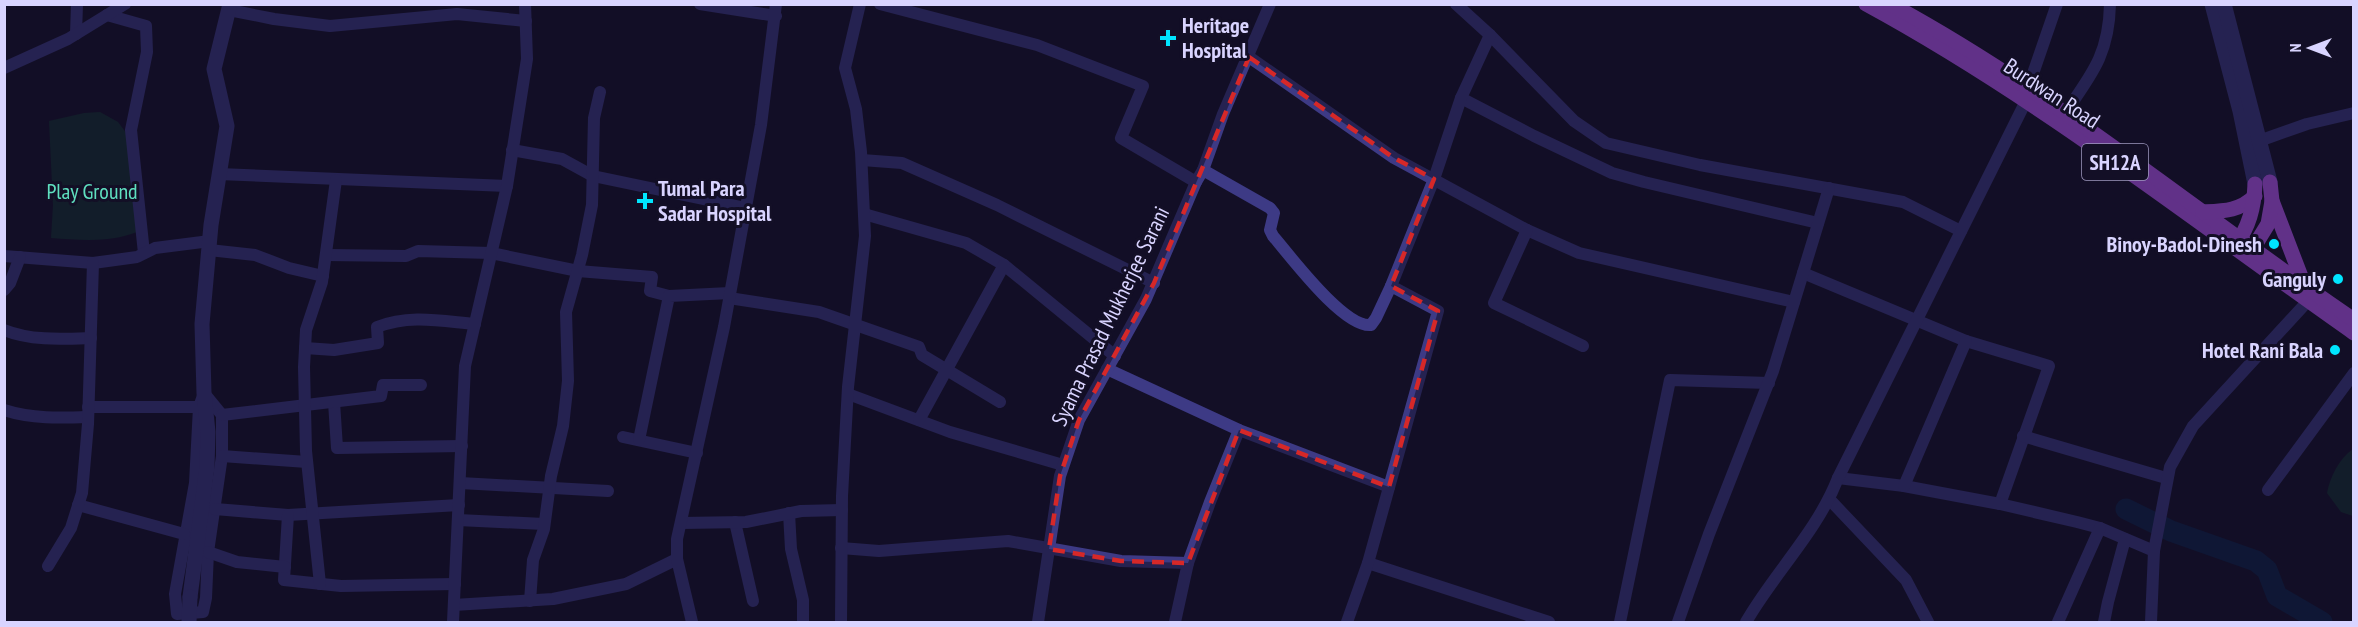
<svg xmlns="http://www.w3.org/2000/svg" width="2358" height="627" font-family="'PT Sans Narrow',sans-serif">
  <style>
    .green { fill: #12302f }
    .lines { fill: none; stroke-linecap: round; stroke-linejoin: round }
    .river { stroke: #0c2248; stroke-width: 21 }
    .minor { stroke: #3d3a85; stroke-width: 12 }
    .tertiary { stroke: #3d3a85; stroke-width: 15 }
    .primary { stroke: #c25bff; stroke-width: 15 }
    .tertiary-bridge { stroke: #3d3a85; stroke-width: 15 }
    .marked { fill: none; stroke: #d62828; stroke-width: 4.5; stroke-dasharray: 12 8; stroke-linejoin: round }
    .poi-dot { fill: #00e5ff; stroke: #130f26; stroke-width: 2 }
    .labels { text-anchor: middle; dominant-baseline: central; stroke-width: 6; stroke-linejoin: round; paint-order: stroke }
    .shield { fill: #130f26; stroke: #9e99be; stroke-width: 1.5 }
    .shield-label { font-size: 21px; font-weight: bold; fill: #d9d4ff }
    .poi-label { font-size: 22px; font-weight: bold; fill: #d9d4ff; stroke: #130f26; text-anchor: end }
    .street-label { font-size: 22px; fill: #d9d4ff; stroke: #130f26 }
    .park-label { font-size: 22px; fill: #5fe0c0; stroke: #130f26 }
  </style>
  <rect width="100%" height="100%" fill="#130f26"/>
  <g class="green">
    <path d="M100 112 118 122 127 134 137 232C109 243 81 240 51 238L53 205 49 121 84 113Z"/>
    <path d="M2353 449V516L2341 512 2327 493C2330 477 2339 459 2353 449Z"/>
  </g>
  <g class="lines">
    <path class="river" d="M2126 509 2171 531 2256 561 2267 570 2277 596 2322 622"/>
    <g class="minor">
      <path d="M700 4 776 16"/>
      <path d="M880 4 1037 45 1143 86 1121 138 1196 182"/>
      <path d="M1456 4 1490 35 1574 121 1606 143 1700 165 1903 202 1961 231"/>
      <path d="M229 10 274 19 330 26 457 14 526 21"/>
      <path d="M107 15 146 26 147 52 131 130 144 253"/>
      <path d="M76 34 77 4"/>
      <path d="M1249 57 1394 158 1527 230 1579 253 1794 302"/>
      <path d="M4 68 68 39 125 4"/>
      <path d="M2028 88 2057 4"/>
      <path d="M1461 98 1534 136 1612 173 1644 182 1818 223"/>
      <path d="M2065 113C2092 74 2109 54 2110 4"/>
      <path d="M2259 141 2307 124 2354 113"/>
      <path d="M512 150 562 159 593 176 746 208"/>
      <path d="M862 160 902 163 997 205 1154 283"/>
      <path d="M1203 170 1270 208 1274 213 1270 230 1273 236C1291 257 1344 328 1371 325L1376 318 1391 286"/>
      <path d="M219 174 507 186"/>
      <path d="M864 214 966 243 1004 265 1115 356"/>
      <path d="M1527 230 1494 303 1583 346"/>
      <path d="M209 250 255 255 289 268 323 276"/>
      <path d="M326 255 406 256 418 251 491 253 578 271 652 277 650 291 669 296"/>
      <path d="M4 256 93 263 137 257 155 248 210 241"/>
      <path d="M1803 273 1966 341 2049 366 2000 504"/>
      <path d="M4 290 10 283 20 257"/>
      <path d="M729 298 819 312 919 347 922 355 1000 402"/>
      <path d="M4 330C31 341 63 339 91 338"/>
      <path d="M305 348 334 350 378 343 377 327C410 314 441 321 475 324"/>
      <path d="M1107 369 1239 430 1389 487"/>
      <path d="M204 393 222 415V456L208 552 206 598 203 612 177 614 175 594 195 483 199 407Z"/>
      <path d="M848 394 950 432 1063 465"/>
      <path d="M334 402 337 448 462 446"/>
      <path d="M88 407H199"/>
      <path d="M4 410C32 419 60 418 88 417"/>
      <path d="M222 415 381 396 383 385H421"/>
      <path d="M919 420 1004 265"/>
      <path d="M2023 436 2166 478"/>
      <path d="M623 437 697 453"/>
      <path d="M639 440 669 296 730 293"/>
      <path d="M222 456 307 462"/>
      <path d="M1838 478 1904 486 2000 504 2077 522 2100 528 2154 551"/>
      <path d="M460 483 608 491"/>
      <path d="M1904 486 1966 341"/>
      <path d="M2268 490 2354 373"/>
      <path d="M1830 500 1906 580 1928 622"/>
      <path d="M78 505 184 534"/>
      <path d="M215 509 288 515 459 505"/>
      <path d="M789 513 791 549 803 600V622"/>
      <path d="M288 515 284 580 341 586 455 584"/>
      <path d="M458 520 544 524"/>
      <path d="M735 522 753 601"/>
      <path d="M681 523 746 522 801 511 842 510"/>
      <path d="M841 548 879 551 1008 541 1121 561 1188 563"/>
      <path d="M208 552 237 562 285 567"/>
      <path d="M1368 563 1549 622"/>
      <path d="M48 566 71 528 82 493 88 424 93 263"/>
      <path d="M320 584 306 451 304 367 306 330 322 282 336 180"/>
      <path d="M530 601 533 560 544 529 551 476 563 426 568 381 566 312 582 255 592 205 594 118 600 92"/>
      <path d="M454 605 553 599 626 584 677 559"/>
      <path d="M453 622 465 366 507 186 527 59 525 4"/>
      <path d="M692 622 677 559V539L724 327 761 125 776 4"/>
      <path d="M841 622 842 496 848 387 865 236 861 152 856 109 845 68 860 4"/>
      <path d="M1038 622 1060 476 1079 420 1146 299 1196 182 1203 170 1223 114 1270 4"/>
      <path d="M1175 622 1188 563 1210 502 1239 430"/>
      <path d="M1347 622 1368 563 1438 311 1391 286 1434 179 1461 98 1490 35"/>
      <path d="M1620 622 1670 380 1769 383"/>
      <path d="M1678 622 1709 534 1773 371 1829 188"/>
      <path d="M1746 622C1774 573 1817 532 1838 478L2026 101"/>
      <path d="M2058 622 2100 528"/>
      <path d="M2104 622 2108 602 2125 539"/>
      <path d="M2151 622 2154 551 2170 467 2193 426 2307 302"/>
    </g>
    <g class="tertiary">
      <path d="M2212 4 2240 111 2255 184"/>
      <path d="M2224 4 2270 182"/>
      <path d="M190 597 207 467 208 432 204 393 202 324 211 225 227 126 214 69 230 4"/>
    </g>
    <g class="primary">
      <path d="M1866 4C2039 98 2194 221 2354 333"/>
      <path d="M1890 4C2055 93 2199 215 2354 320"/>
      <path d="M2270 182 2272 201 2305 287"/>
      <path d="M2203 212C2223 211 2240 211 2255 196"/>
      <path d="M2235 246C2249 227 2254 208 2255 184"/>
      <path d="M2249 255 2268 224 2272 201"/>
    </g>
    <path class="tertiary-bridge" d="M189 622 190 597"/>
  </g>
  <path d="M0 0H2358V627H0ZM1249 57 1394 158 1434 179 1391 286 1438 311 1389 487 1239 430 1188 563 1121 561 1049 549 1060 476 1079 420 1154 283Z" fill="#130f26" fill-opacity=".55" fill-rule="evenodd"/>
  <path class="marked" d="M1249 57 1394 158 1434 179 1391 286 1438 311 1389 487 1239 430 1188 563 1121 561 1049 549 1060 476 1079 420 1154 283Z"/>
  <g class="poi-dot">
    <path d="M1165 29h6v6h6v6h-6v6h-6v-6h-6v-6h6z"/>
    <path d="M642 192h6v6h6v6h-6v6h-6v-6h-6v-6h6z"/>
    <circle cx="2274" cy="244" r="6"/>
    <circle cx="2338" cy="279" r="6"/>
    <circle cx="2335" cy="350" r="6"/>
  </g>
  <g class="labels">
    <rect class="shield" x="2082" y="144" width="66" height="36" rx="4.5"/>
    <g class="shield-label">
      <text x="2115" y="162">SH12A</text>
    </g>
    <g class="poi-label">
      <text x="1182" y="25" text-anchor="start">Heritage<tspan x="1182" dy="25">Hospital</tspan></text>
      <text x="658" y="188" text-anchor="start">Tumal Para<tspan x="658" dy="25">Sadar Hospital</tspan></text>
      <text x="2262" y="244">Binoy-Badol-Dinesh</text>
      <text x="2326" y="279">Ganguly</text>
      <text x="2323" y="350">Hotel Rani Bala</text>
    </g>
    <g class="street-label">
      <text transform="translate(2052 93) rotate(33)">Burdwan Road</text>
      <text transform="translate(1110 316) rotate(-64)">Syama Prasad Mukherjee Sarani</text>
    </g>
    <g class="park-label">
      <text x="92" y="191">Play Ground</text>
    </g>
  </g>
  <rect width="2358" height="627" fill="none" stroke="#d9d4ff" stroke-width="12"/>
  <g transform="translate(2310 48) rotate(270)" stroke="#130f26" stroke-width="4.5" paint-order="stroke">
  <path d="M0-4.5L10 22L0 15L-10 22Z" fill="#d9d4ff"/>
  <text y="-9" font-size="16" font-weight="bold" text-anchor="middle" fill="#d9d4ff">N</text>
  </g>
</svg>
